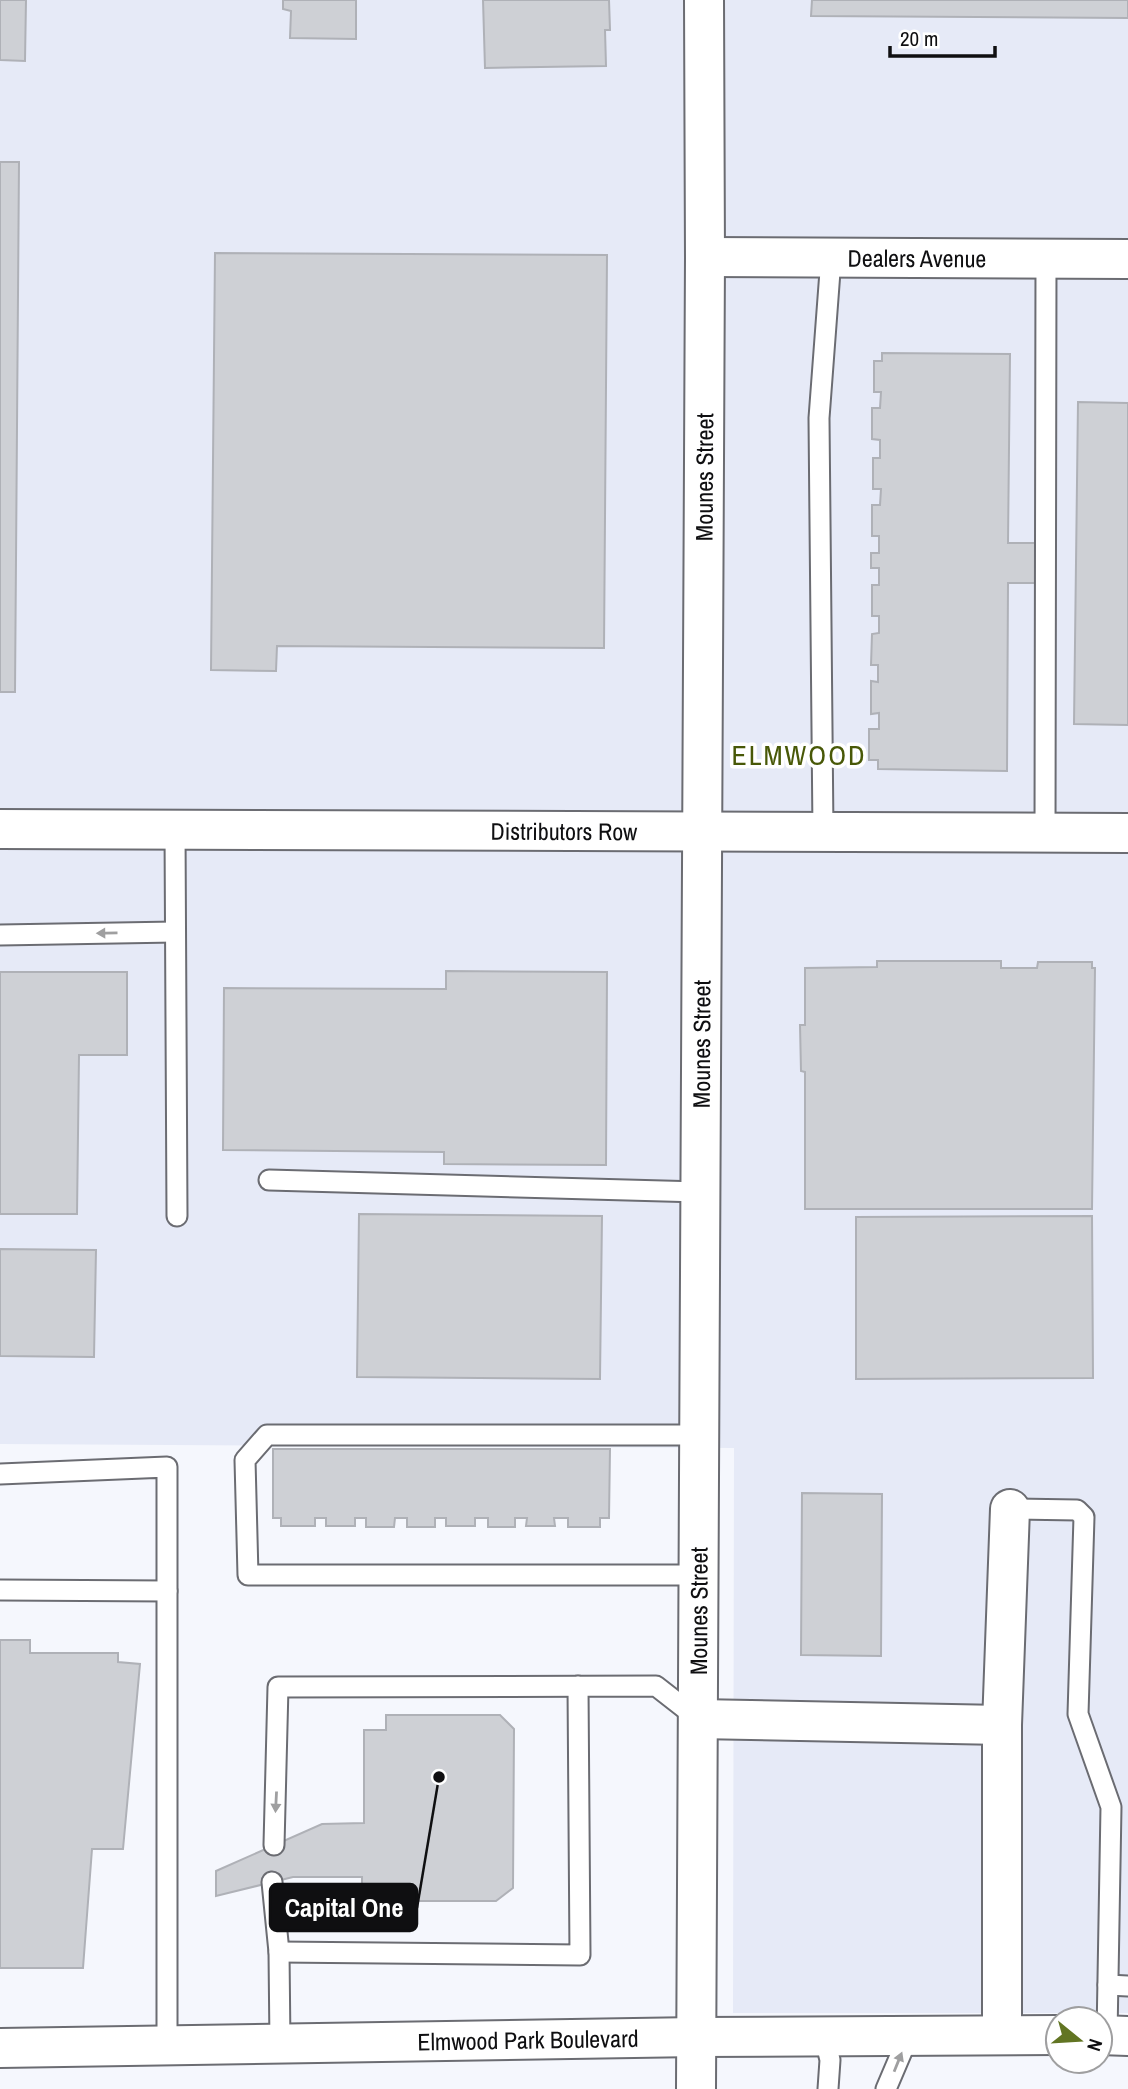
<svg xmlns="http://www.w3.org/2000/svg" width="1128" height="2089" font-family="'Archivo Narrow',sans-serif">
  <style>
    .built { fill: #e6eaf7 }
    .building { fill: #ced0d5; stroke: #afb1b7; stroke-width: 2 }
    .lines { fill: none; stroke-linecap: round; stroke-linejoin: round }
    .lane-casing { stroke: #6b6c72; stroke-width: 23 }
    .street-casing { stroke: #6b6c72; stroke-width: 42 }
    .secondary-casing { stroke: #6b6c72; stroke-width: 42 }
    .lane { stroke: #fff; stroke-width: 19 }
    .street { stroke: #fff; stroke-width: 38 }
    .secondary { stroke: #fff; stroke-width: 38 }
    .oneway { fill: #9f9fa0 }
    .labels { text-anchor: middle; dominant-baseline: central; stroke-width: 7; stroke-linejoin: round; paint-order: stroke }
    .street-label { font-size: 24px; fill: #0f0f11; stroke: #fff }
    .quarter-label { font-size: 28px; letter-spacing: 2px; fill: #485807; stroke: #fff }
    .leader { fill: none; stroke: #0f0f11; stroke-width: 2.5 }
    .callout-dot { fill: #0f0f11; stroke: #fff; stroke-width: 2.5 }
    .callout { fill: #0f0f11; stroke: #0f0f11; stroke-width: 2.5 }
    .callout-label { font-size: 26px; text-anchor: middle; font-weight: bold; fill: #fff }
  </style>
  <rect width="100%" height="100%" fill="#f5f7fd"/>
  <path class="built" d="M0 0H1128V2013H733L734 1448 0 1444Z"/>
  <g class="building">
    <path d="M0 0H26L25 61 0 60Z"/>
    <path d="M283 0H356V39L290 38 291 11 283 9Z"/>
    <path d="M483 0H609L610 30H605L606 66 485 68Z"/>
    <path d="M812 0H1128V18L811 16Z"/>
    <path d="M0 162H19L15 692H0Z"/>
    <path d="M215 253 607 255 604 648 277 646 276 671 211 670Z"/>
    <path d="M882 353 1010 354 1008 543H1038V583H1008L1007 771 878 769V760H869V729H879V713L871 714V681L878 682V665H871L872 634 879 633V616H872V585H879V568H871V553H879V536H872V505H880L881 489H873V458H880V440L872 439V408H880L881 392H874V361H882Z"/>
    <path d="M1078 402 1128 403V725L1074 724Z"/>
    <path d="M877 961H1001V968H1037L1038 962H1092V968H1095L1092 1209H805V1072L801 1071 800 1025H805V968L877 967Z"/>
    <path d="M446 971 607 972 606 1165 444 1164V1152L223 1150 224 988 446 989Z"/>
    <path d="M0 972H127V1055H79L77 1214H0Z"/>
    <path d="M359 1214 602 1216 600 1379 357 1377Z"/>
    <path d="M1092 1216 1093 1378 856 1379V1217Z"/>
    <path d="M0 1249 96 1250 94 1357 0 1356Z"/>
    <path d="M273 1449H610L609 1518H600V1527H568V1518H554L555 1526H526L527 1518H515V1527H488V1518H475V1526H446V1518H435V1527H407V1518H395L394 1527H366V1518H355V1526H326V1518H315V1526H281V1518H273Z"/>
    <path d="M802 1493 882 1494 881 1656 801 1655Z"/>
    <path d="M0 1640H30V1653H118V1662L140 1664 123 1849H92L83 1968H0Z"/>
    <path d="M386 1715H500L514 1729 513 1888 496 1901H362V1877H293L216 1896V1871L322 1824 364 1823V1730H386Z"/>
  </g>
  <g class="lines">
    <defs>
      <g id="lane">
        <path d="M175 829 177 1216"/>
        <path d="M823 832 819 418 831 258"/>
        <path d="M1045 833 1046 259"/>
        <path d="M0 935 175 932"/>
        <path d="M269 1180 700 1192"/>
        <path d="M699 1435H267L245 1460 248 1575H699"/>
        <path d="M0 1474 167 1467V2046"/>
        <path d="M1010 1509 1077 1510 1084 1517 1078 1714 1111 1807 1107 2035"/>
        <path d="M0 1590 167 1591"/>
        <path d="M274 1845 278 1687 656 1686 697 1718"/>
        <path d="M272 1882 279 1952 280 2044"/>
        <path d="M279 1952 580 1955 578 1686"/>
        <path d="M1108 1985 1128 1986"/>
        <path d="M824 2035 830 2060 828 2089"/>
        <path d="M886 2089 909 2035"/>
      </g>
      <g id="street">
        <path id="s1" d="M705 257 1128 259"/>
        <path id="s2" d="M0 829 1128 833"/>
        <path d="M698 1719 1002 1725"/>
        <path d="M1002 2034V1725L1010 1509"/>
      </g>
      <g id="secondary">
        <path d="M1100 2035 1128 2036"/>
        <path id="s3" d="M0 2048 697 2037 1058 2035"/>
        <path id="s4" d="M696 2089 705 257 704 0"/>
      </g>
    </defs>
    <use href="#lane" class="lane-casing"/>
    <use href="#street" class="street-casing"/>
    <use href="#secondary" class="secondary-casing"/>
    <use href="#lane" class="lane"/>
    <use href="#street" class="street"/>
    <use href="#secondary" class="secondary"/>
  </g>
  <defs><path id="oneway-solid" d="M-6-.8H1V-3.2L6.5 0L1 3.2V.8H-6Z" transform="scale(1.75)"/></defs>
  <g class="oneway">
    <use href="#oneway-solid" transform="translate(107 933) rotate(179)"/>
    <use href="#oneway-solid" transform="translate(276 1802) rotate(93)"/>
    <use href="#oneway-solid" transform="translate(898 2062) rotate(-68)"/>
  </g>
  <g class="labels">
    <g class="street-label">
      <text stroke="none"><textPath href="#s1" startOffset="212">Dealers Avenue</textPath></text>
      <text stroke="none"><textPath href="#s4" startOffset="1612">Mounes Street</textPath></text>
      <text stroke="none"><textPath href="#s2" startOffset="564">Distributors Row</textPath></text>
      <text stroke="none"><textPath href="#s4" startOffset="1045">Mounes Street</textPath></text>
      <text stroke="none"><textPath href="#s4" startOffset="478">Mounes Street</textPath></text>
      <text stroke="none"><textPath href="#s3" startOffset="528">Elmwood Park Boulevard</textPath></text>
    </g>
    <g class="quarter-label">
      <text x="799" y="755">ELMWOOD</text>
    </g>
  </g>
  <path class="leader" d="M439 1777L417 1908"/>
  <circle class="callout-dot" cx="439" cy="1777" r="7"/>
  <rect class="callout" x="270" y="1884" width="147" height="47" rx="7"/>
  <g class="callout-label">
    <text x="344" y="1917">Capital One</text>
  </g>
  <g transform="translate(1079 2040) rotate(108)"><circle r="33" fill="#ffffff" stroke="#9f9fa0" stroke-width="2"/>
  <path d="M0-5L12 26L0 18L-12 26Z" fill="#627523"/>
  <text y="-10" font-size="19" font-weight="bold" text-anchor="middle" fill="#0f0f11">N</text>
  </g>
  <path d="M890 46v10h105v-10" fill="none" stroke="#0f0f11" stroke-width="3.5"/>
  <text x="900" y="46" font-size="21" fill="#0f0f11" stroke="#ffffff" stroke-width="5" paint-order="stroke">20 m</text>
</svg>
